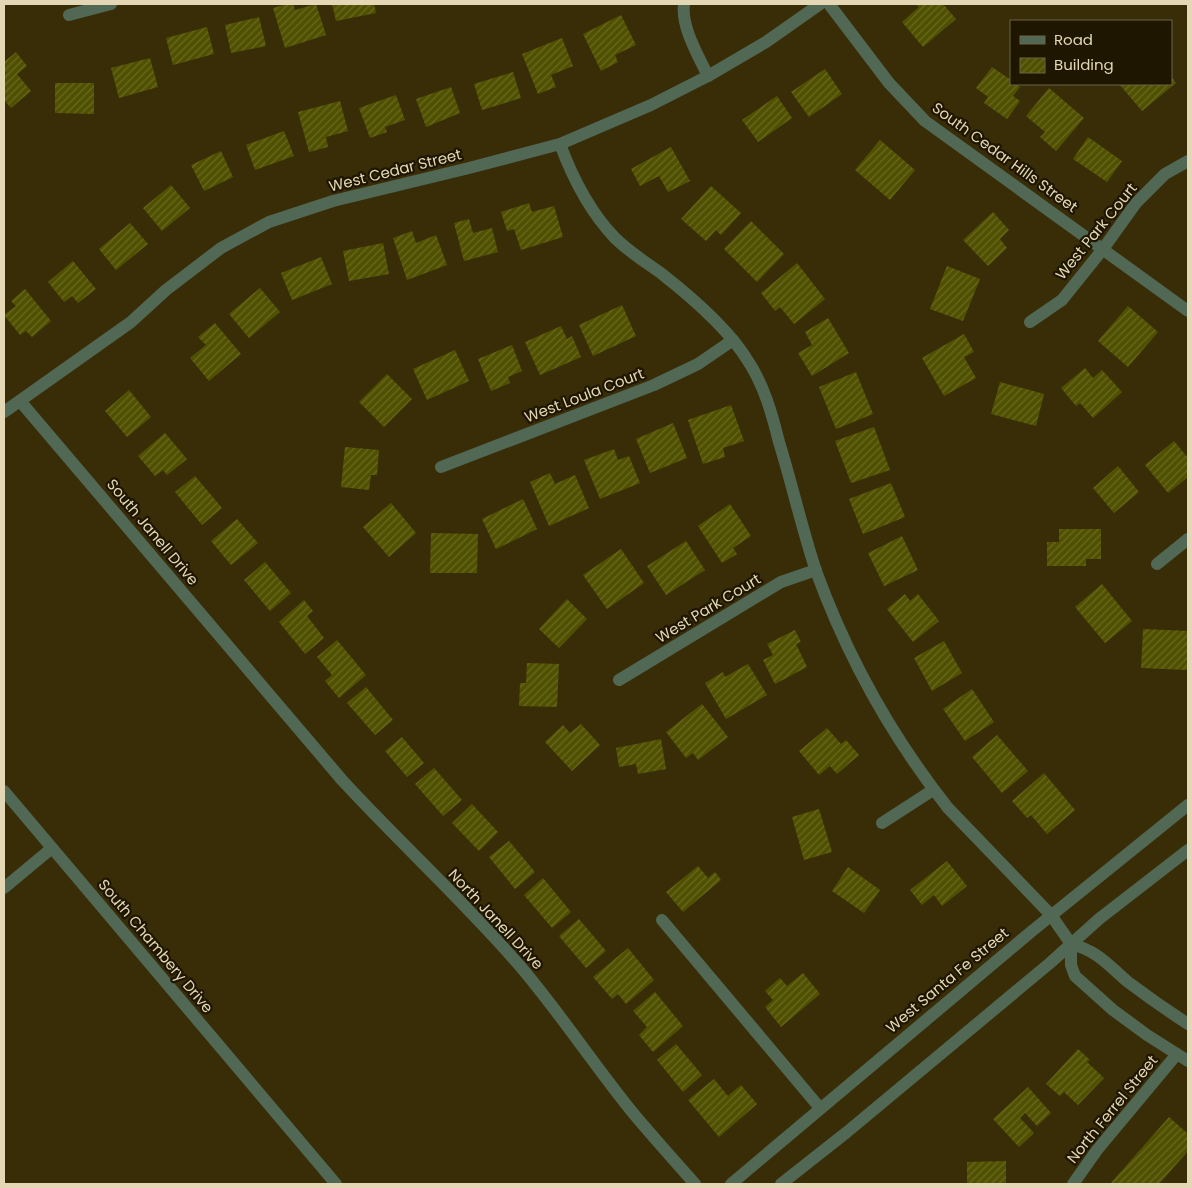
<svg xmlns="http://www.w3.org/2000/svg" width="1192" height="1188" font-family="Poppins,sans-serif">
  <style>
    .building { fill: url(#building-hatch) }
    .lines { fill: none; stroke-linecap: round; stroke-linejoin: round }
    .minor { stroke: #516855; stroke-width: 12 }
    .labels { text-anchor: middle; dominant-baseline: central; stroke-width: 4.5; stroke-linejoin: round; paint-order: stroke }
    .street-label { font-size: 15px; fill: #e3d7b6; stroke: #1f1600 }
  </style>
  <defs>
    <pattern id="building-hatch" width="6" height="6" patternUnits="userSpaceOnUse" patternTransform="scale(1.25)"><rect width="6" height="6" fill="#505100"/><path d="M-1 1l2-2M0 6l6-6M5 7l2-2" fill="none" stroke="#696923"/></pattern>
  </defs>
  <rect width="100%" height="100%" fill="#392d08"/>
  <g class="building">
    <path d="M287 4H293L295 10 316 4 326 35 285 48 273 8Z"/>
    <path d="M332 4H374L376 13 336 21Z"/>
    <path d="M916 4H943L956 19 923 47 902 22 919 7Z"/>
    <path d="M621 15 636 45 615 55 618 62 601 71 583 34Z"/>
    <path d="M259 17 266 46 231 53 225 25Z"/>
    <path d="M207 27 214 54 173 65 166 38Z"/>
    <path d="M562 38 573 66 551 75 556 87 538 94 522 54Z"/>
    <path d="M16 52 27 66 17 74 31 91 11 108 4 100V75L6 73 4 71V62Z"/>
    <path d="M150 58 158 87 119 98 111 68Z"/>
    <path d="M992 67 1011 80V84H1016L1020 87 1013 96 1020 101 1007 119 984 103 988 97 976 88Z"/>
    <path d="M825 69 842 94 809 117 791 92Z"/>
    <path d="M513 72 521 98 482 110 474 84Z"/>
    <path d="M1171 76 1176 83 1142 111 1119 84H1171Z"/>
    <path d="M55 83H94V114L55 113Z"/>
    <path d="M451 87 460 113 426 127 416 99Z"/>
    <path d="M1049 88 1084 118 1056 151 1040 137 1045 132 1026 116Z"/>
    <path d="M396 95 405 120 385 127 387 132 370 138 359 108Z"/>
    <path d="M777 96 792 118 758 142 742 120Z"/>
    <path d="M340 101 348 131 326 137 328 147 309 152 298 112Z"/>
    <path d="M284 131 294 156 255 170 246 145Z"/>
    <path d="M1088 137 1122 161 1107 182 1073 159Z"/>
    <path d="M880 140 915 170 890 200 855 170Z"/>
    <path d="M671 147 690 181 668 192 659 176 640 186 631 169Z"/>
    <path d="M221 151 233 177 204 191 191 165Z"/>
    <path d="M171 185 190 208 162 231 143 208Z"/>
    <path d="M711 186 741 213 721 235 716 230 706 241 681 219Z"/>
    <path d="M529 203 532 212 554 206 563 237 521 250 514 229 507 231 501 212Z"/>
    <path d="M993 212 1009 230 1000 239 1007 248 988 266 963 240Z"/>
    <path d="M469 219 473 233 492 228 498 252 464 261 454 223Z"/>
    <path d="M751 221 784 254 757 282 724 249Z"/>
    <path d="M130 223 148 244 116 270 99 249Z"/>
    <path d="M412 231 416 243 436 235 447 265 407 280 393 238Z"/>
    <path d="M383 243 389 274 349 281 343 251Z"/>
    <path d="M321 257 332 284 292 300 281 273Z"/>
    <path d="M73 261 96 289 78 303 72 296 64 302 48 282Z"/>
    <path d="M797 263 825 299 794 324 780 307 775 311 761 293Z"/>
    <path d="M947 266 980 279 963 321 930 309Z"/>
    <path d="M260 288 280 312 249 338 229 314Z"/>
    <path d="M25 289 51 321 32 337 26 331 20 335 4 315 16 306 11 301Z"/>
    <path d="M622 305 636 336 593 356 579 325Z"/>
    <path d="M1128 306 1158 332 1128 367 1098 341Z"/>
    <path d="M828 318 849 353 812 376 798 353 812 345 805 332Z"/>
    <path d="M215 323 241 354 209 381 190 358 206 345 198 337Z"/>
    <path d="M561 326 567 339 572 336 581 357 540 375 525 342Z"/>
    <path d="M964 334 974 352 964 357 976 378 944 396 922 358Z"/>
    <path d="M512 345 522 371 508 377 510 383 491 391 478 359Z"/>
    <path d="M455 350 469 381 427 400 413 369Z"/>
    <path d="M1085 368 1093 378 1102 370 1122 392 1093 418 1080 403 1076 406 1061 388Z"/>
    <path d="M856 372 873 414 836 429 819 387Z"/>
    <path d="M387 374 412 399 384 427 359 402Z"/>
    <path d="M1000 382 1044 394 1036 426 991 414Z"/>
    <path d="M129 390 151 417 127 437 105 411Z"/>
    <path d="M731 405 744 441 723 448 725 457 703 464 688 420Z"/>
    <path d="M673 423 687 458 650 473 636 439Z"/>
    <path d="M874 427 890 470 851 483 835 441Z"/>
    <path d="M165 433 187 459 167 475 163 470 155 476 138 456Z"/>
    <path d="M1174 441 1188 458V477L1168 493 1145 465Z"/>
    <path d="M345 447 379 450 377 475H371L369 490 341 487Z"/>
    <path d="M614 449 618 460 629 456 640 483 600 499 584 460Z"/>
    <path d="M1118 466 1139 492 1114 513 1093 488Z"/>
    <path d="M550 473 555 484 575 475 589 508 549 526 530 482Z"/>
    <path d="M195 476 222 508 202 525 175 492Z"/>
    <path d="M891 483 905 517 863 534 849 499Z"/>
    <path d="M523 499 537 529 496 549 482 519Z"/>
    <path d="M391 503 416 533 389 557 363 527Z"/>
    <path d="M730 504 751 536 733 548 737 554 722 563 698 526Z"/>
    <path d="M237 519 258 543 231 565 211 541Z"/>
    <path d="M1059 529H1101V559H1086V566H1047V542H1059Z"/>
    <path d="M431 533 478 534 477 573H430Z"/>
    <path d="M902 536 918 570 884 586 868 553Z"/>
    <path d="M686 541 705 570 666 595 647 566Z"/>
    <path d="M621 549 644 583 607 609 583 575Z"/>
    <path d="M265 562 291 593 270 611 244 580Z"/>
    <path d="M1102 584 1132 621 1105 643 1075 607Z"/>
    <path d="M905 594 910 601 918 594 939 621 913 642 887 609Z"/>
    <path d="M567 599 587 619 559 648 539 629Z"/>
    <path d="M304 600 313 611 307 616 324 638 305 654 279 622Z"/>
    <path d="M1143 629 1188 631 1187 670 1141 668Z"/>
    <path d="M795 630 801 642 796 644 807 667 775 684 763 660 773 655 767 644Z"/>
    <path d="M337 640 366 675 339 698 325 681 332 675 317 657Z"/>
    <path d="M944 641 962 673 932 691 914 658Z"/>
    <path d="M527 663 559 664 557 707 519 706 520 683H526Z"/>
    <path d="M748 664 767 695 726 719 705 683 723 672 725 677Z"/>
    <path d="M366 687 393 720 375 735 347 703Z"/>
    <path d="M972 689 994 722 965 741 943 709Z"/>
    <path d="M702 704 728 737 698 760 693 753 686 758 666 732Z"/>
    <path d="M581 724 600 745 572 771 545 742 563 725 570 733Z"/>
    <path d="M827 728 841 744 846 740 859 755 837 774 830 766 819 775 799 751Z"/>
    <path d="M997 735 1028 771 1002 793 972 757Z"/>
    <path d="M402 737 424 763 407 777 385 751Z"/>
    <path d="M661 739 666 769 638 774 636 764 619 767 616 748Z"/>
    <path d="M434 768 462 800 443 816 415 784Z"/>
    <path d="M1044 773 1075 810 1047 834 1031 815 1027 818 1012 801Z"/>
    <path d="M472 804 498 832 479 851 452 823Z"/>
    <path d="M819 809 832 852 804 860 792 817Z"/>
    <path d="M509 841 535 872 515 889 489 857Z"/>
    <path d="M947 861 967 886 942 906 934 895 922 905 910 890Z"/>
    <path d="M698 866 708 878 715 872 721 880 683 912 666 892Z"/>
    <path d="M848 867 880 890 864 913 832 891Z"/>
    <path d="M543 878 571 912 552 928 524 895Z"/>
    <path d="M579 919 606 951 586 968 559 936Z"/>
    <path d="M628 948 654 980 626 1004 618 994 612 999 593 977Z"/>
    <path d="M803 973 820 994 781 1027 765 1007 773 1000 765 991 780 978 787 986Z"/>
    <path d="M655 992 683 1026 653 1052 639 1035 647 1027 633 1011Z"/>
    <path d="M676 1044 702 1075 683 1092 657 1060Z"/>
    <path d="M1078 1049 1090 1060 1087 1062 1104 1078 1078 1105 1064 1092 1060 1096 1046 1084Z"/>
    <path d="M714 1079 728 1096 741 1085 757 1104 719 1137 688 1100Z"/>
    <path d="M1028 1087 1051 1113 1037 1126 1025 1113 1020 1118 1034 1133 1019 1147 993 1119Z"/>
    <path d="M1169 1117 1188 1134V1151L1159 1184H1110Z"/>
    <path d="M1006 1161V1184H967V1162Z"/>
  </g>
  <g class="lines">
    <g class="minor">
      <path d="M684 4C681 27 698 55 708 76"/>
      <path d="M829 4 889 83 925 121 1188 311"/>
      <path d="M69 15 111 4"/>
      <path d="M560 144C573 179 589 211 615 238 629 252 647 263 662 274 690 296 730 331 748 361 764 385 772 414 779 442 792 484 802 529 816 571 847 656 892 737 948 808L1051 915 1071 944"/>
      <path d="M1030 322 1062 300 1103 249 1136 203 1165 174 1188 161"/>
      <path d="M20 401 342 780C400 843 464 901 520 966 560 1013 594 1065 633 1113 653 1137 674 1160 695 1184"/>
      <path d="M4 412 131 322 166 290 221 248 269 222 333 201 469 168 560 144 651 105 708 76 766 42 820 4"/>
      <path d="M441 467 654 385 698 364 733 340"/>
      <path d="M1157 564 1188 539"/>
      <path d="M619 680 781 582 816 570"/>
      <path d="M4 791 336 1184"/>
      <path d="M882 823 933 790"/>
      <path d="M4 888 52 848"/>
      <path d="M662 920 820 1108"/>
      <path d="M1071 944V965L1075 976 1113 1010 1147 1035 1188 1061"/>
      <path d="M1071 944C1098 951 1108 965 1128 982 1148 997 1168 1011 1188 1024"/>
      <path d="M731 1184 1032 931 1188 805"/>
      <path d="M781 1184 847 1132 1050 963 1099 919 1188 850"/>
      <path d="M1073 1184 1097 1150 1177 1054"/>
    </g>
  </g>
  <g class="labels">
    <g class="street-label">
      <text transform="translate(1005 157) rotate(36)">South Cedar Hills Street</text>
      <text transform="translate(395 170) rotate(-14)">West Cedar Street</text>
      <text transform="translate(1096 231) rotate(-51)">West Park Court</text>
      <text transform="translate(584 395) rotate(-21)">West Loula Court</text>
      <text transform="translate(153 532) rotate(50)">South Janell Drive</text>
      <text transform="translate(708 608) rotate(-31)">West Park Court</text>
      <text transform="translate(496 919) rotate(47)">North Janell Drive</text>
      <text transform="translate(156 946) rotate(50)">South Chambery Drive</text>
      <text transform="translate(947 980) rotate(-40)">West Santa Fe Street</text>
      <text transform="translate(1112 1109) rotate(-51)">North Ferrel Street</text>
    </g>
  </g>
  <rect width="1192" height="1188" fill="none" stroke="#e3d7b6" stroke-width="10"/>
  <rect x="1010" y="20" width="162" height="65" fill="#1f1600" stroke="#6d6349"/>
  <rect x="1020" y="36" width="25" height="8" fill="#516855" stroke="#6d6349"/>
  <text x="1054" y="45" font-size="15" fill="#e3d7b6">Road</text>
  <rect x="1020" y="58" width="25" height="15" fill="url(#building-hatch)" stroke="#6d6349"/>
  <text x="1054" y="70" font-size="15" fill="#e3d7b6">Building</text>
</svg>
